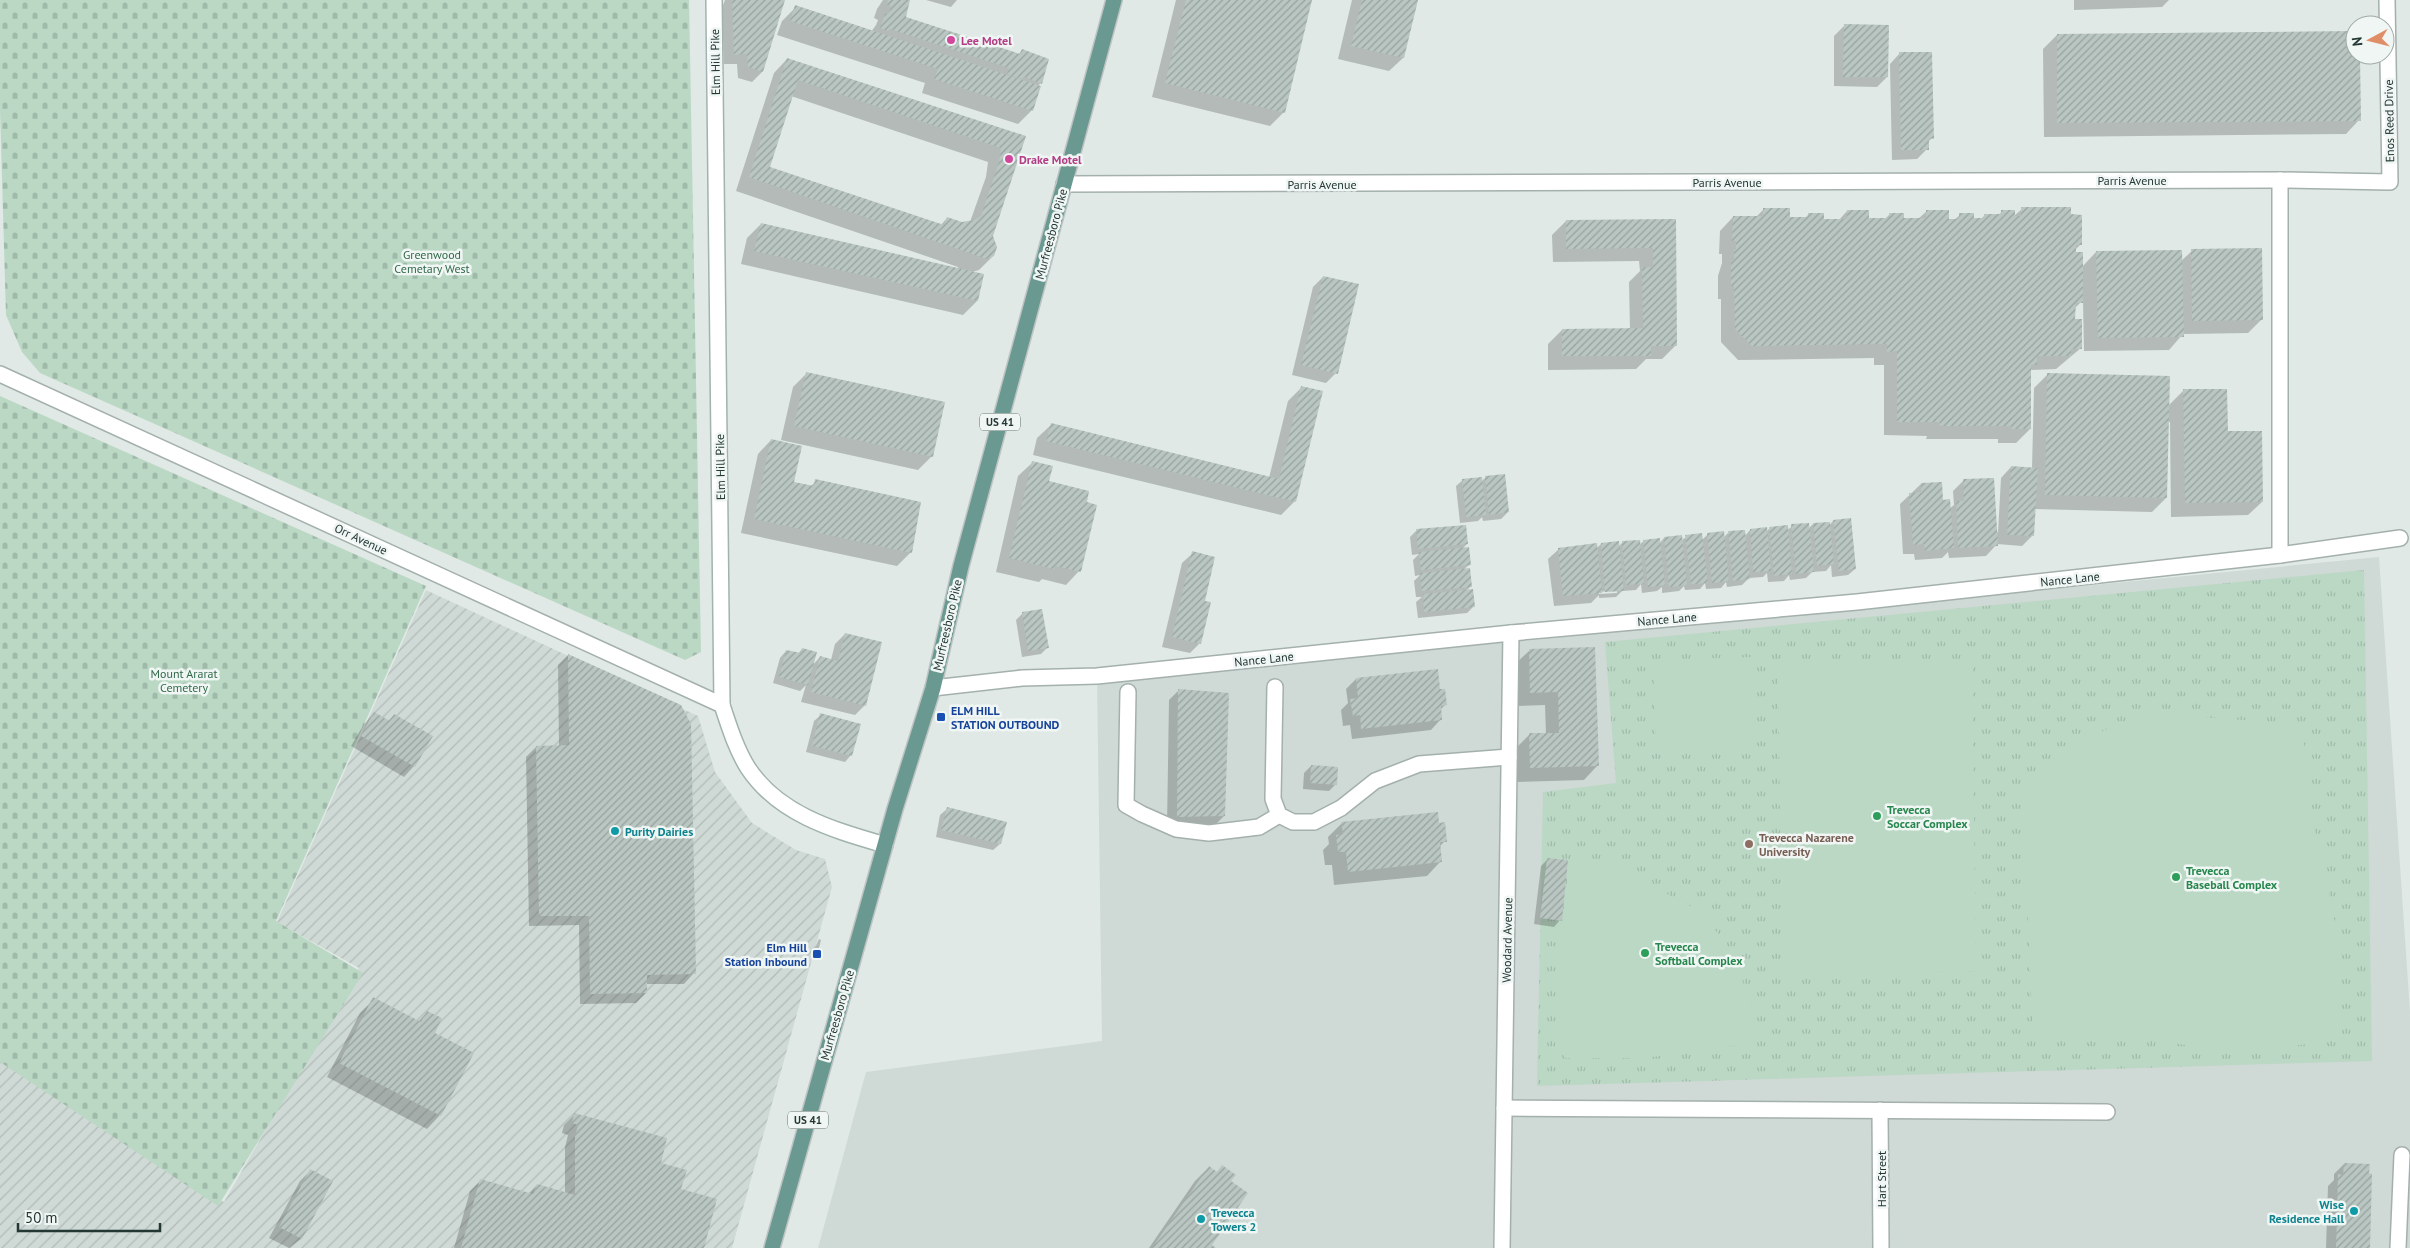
<svg xmlns="http://www.w3.org/2000/svg" width="2410" height="1248" font-family="'PT Sans',sans-serif">
  <style>
    .built { fill: #cfd9d5 }
    .industrial { fill: url(#industrial-furrows) }
    .grass { fill: url(#grass-tufts) }
    .cemetery { fill: url(#cemetery-stones) }
    .pitch { fill: #bbd8c5 }
    .shadow { fill: #0003; fill-rule: evenodd }
    .building { fill: url(#building-hatch); fill-rule: evenodd }
    .lines { fill: none; stroke-linecap: round; stroke-linejoin: round }
    .street-casing { stroke: #a4b0ad; stroke-width: 18 }
    .secondary-casing { stroke: #a1b3ae; stroke-width: 18 }
    .primary-casing { stroke: #bdc3c2; stroke-width: 18 }
    .street { stroke: #fff; stroke-width: 15 }
    .secondary { stroke: #fff; stroke-width: 15 }
    .primary { stroke: #6a9991; stroke-width: 15 }
    .hotel-dot { fill: #d1479c; stroke: #f0f6f4; stroke-width: 2 }
    .transit-dot { fill: #1a4fb4; stroke: #f0f6f4; stroke-width: 2 }
    .leisure-dot { fill: #2e9e5b; stroke: #f0f6f4; stroke-width: 2 }
    .culture-dot { fill: #0f9aa8; stroke: #f0f6f4; stroke-width: 2 }
    .education-dot { fill: #8d6e63; stroke: #f0f6f4; stroke-width: 2 }
    .labels { text-anchor: middle; dominant-baseline: central; stroke-width: 5; stroke-linejoin: round; paint-order: stroke }
    .shield { fill: #f0f6f4; stroke: #60706d; stroke-width: 1 }
    .shield-label { font-size: 11px; font-weight: bold; fill: #233733 }
    .hotel-label { font-size: 12px; font-weight: bold; fill: #b23c85; stroke: #f0f6f4; text-anchor: start }
    .street-label { font-size: 12px; fill: #233733; stroke: #f0f6f4 }
    .park-label { font-size: 12px; fill: #32694b; stroke: #f0f6f4 }
    .transit-label { font-size: 12px; font-weight: bold; fill: #164399; stroke: #f0f6f4; text-anchor: start }
    .leisure-label { font-size: 12px; font-weight: bold; fill: #27864d; stroke: #f0f6f4; text-anchor: start }
    .culture-label { font-size: 12px; font-weight: bold; fill: #0d838f; stroke: #f0f6f4; text-anchor: start }
    .education-label { font-size: 12px; font-weight: bold; fill: #785e54; stroke: #f0f6f4; text-anchor: start }
  </style>
  <defs>
    <pattern id="industrial-furrows" width="10" height="10" patternUnits="userSpaceOnUse" patternTransform="scale(1.25)"><rect width="10" height="10" fill="#cfd9d5"/><path d="M-1 1l2-2M0 10L10 0M9 11l2-2" fill="none" stroke="#b1bbb7"/></pattern>
    <pattern id="grass-tufts" width="24" height="20" patternUnits="userSpaceOnUse" patternTransform="scale(1.25)"><rect width="24" height="20" fill="#bbd8c5"/><path d="M3 7l-1-3M5 7V3M7 7l1-3M15 17l-1-3M17 17v-4M19 17l1-3" fill="none" stroke="#a0baaa"/></pattern>
    <pattern id="cemetery-stones" width="16" height="16" patternUnits="userSpaceOnUse" patternTransform="scale(1.25)"><rect width="16" height="16" fill="#bbd8c5"/><path d="M2 7V4a2 2 0 0 1 4 0v3zM10 15v-3a2 2 0 0 1 4 0v3z" fill="#a0baaa"/></pattern>
    <pattern id="building-hatch" width="6" height="6" patternUnits="userSpaceOnUse" patternTransform="scale(1.25)"><rect width="6" height="6" fill="#b9c6c2"/><path d="M-1 1l2-2M0 6l6-6M5 7l2-2" fill="none" stroke="#96a29e"/></pattern>
  </defs>
  <rect width="100%" height="100%" fill="#e0e9e6"/>
  <path class="built" d="M2379 557 2410 1012V1248H818L866 1072 1102 1041 1097 676 1533 640Z"/>
  <path class="industrial" d="M426 590 698 716 715 772 752 823 796 850 825 859 832 887 732 1248H0V1053L224 1202 359 968 277 922Z"/>
  <path class="grass" d="M2364 570 2372 1061 1537 1086 1543 792 1616 783 1605 642Z"/>
  <g class="cemetery">
    <path d="M0 0H689L701 652 685 660 40 373 22 352 6 315 0 109Z"/>
    <path d="M0 396 426 586 276 921 363 973 218 1206 0 1062Z"/>
  </g>
  <g class="pitch">
    <path d="M1754 657 1757 750 1656 753 1653 660Z"/>
    <path d="M1972 659 1976 971 1782 973 1778 661Z"/>
    <path d="M2156 714 2285 723 2304 743 2310 807 2340 946 2338 1023 2323 1042 2243 1052 2114 1036 2033 1042 2023 793 2052 759 2105 730Z"/>
    <path d="M1570 862 1613 865 1705 914 1736 962 1750 1002 1755 1043 1644 1058H1566L1555 1048 1560 944Z"/>
  </g>
  <g class="shadow">
    <path d="M725 0H780L762 72 752 82 738 78 737 64H724L722 8Z"/>
    <path d="M883 0H909L904 17 1018 55 1022 50 1041 83 1037 86 1032 110 1018 124 922 93 925 83 777 35 782 21 796 7 871 32 876 25 878 20 874 18 877 9Z"/>
    <path d="M926 0H957L951 7Z"/>
    <path d="M1176 0H1311L1284 112 1270 126 1152 97Z"/>
    <path d="M1352 0H1417L1403 58 1389 71 1338 59Z"/>
    <path d="M2074 0H2169L2162 7 2074 10Z"/>
    <path d="M1845 25 1887 77 1877 87 1834 86V36Z"/>
    <path d="M2355 32V55H2359V120L2346 134 2044 137 2043 49 2057 35Z"/>
    <path d="M1900 53 1932 138 1927 143V149L1917 159 1892 160 1890 64Z"/>
    <path d="M787 59 1025 137 992 236 993 256 979 270 972 272 982 275 977 301 963 315 741 264 747 238 761 224 958 269V267L736 191 774 73ZM791 96 988 162 986 177 970 222 961 223 947 218 941 225 768 168Z"/>
    <path d="M1764 209 1788 218H1805L1809 214 1823 220H1839L1847 211 1868 219H1885L1890 214 1902 219H1918L1927 211 1948 220H1954L1960 215 1972 219H1981L1985 215H1998L2002 212 2013 217 2022 209 2070 216 2081 244 2074 251 2082 267 2096 252 2181 261 2192 251 2262 319 2248 333 2183 334 2169 350 2084 351 2083 300 2074 309V321L2081 348 2056 369 2030 370V429L2016 443H1998V439H1926L1927 436 1884 435V365H1874V358L1738 360 1721 342V299H1718V276L1722 263V254H1719L1720 231 1733 217H1756Z"/>
    <path d="M1675 220 1676 345 1662 359H1646L1636 369 1548 370V344L1562 330H1630L1629 282 1640 271 1639 261 1553 262 1552 235 1566 221Z"/>
    <path d="M1323 277 1336 373 1326 383 1292 375 1313 287Z"/>
    <path d="M807 373 932 456 918 470 781 440 793 387Z"/>
    <path d="M2048 374 2168 406 2183 391 2226 433 2262 502 2248 515 2171 517 2170 422H2168L2166 498 2152 512 2034 509 2032 536 2022 546 1997 544 1986 556 1949 558 1948 552 1942 558 1915 560 1914 554H1903L1900 504 1921 484 1949 509 1954 505 1953 491 1963 481 1998 533 2001 478 2011 467 2032 468 2034 388Z"/>
    <path d="M1302 387 1295 501 1281 515 1033 455 1037 438 1051 425 1269 478 1288 401Z"/>
    <path d="M771 440 793 483 810 487 816 481 911 552 897 566 741 533 758 454Z"/>
    <path d="M1032 463 1048 482 1079 571 1066 585 1042 579 1039 582 996 572 1018 476Z"/>
    <path d="M1486 477 1508 512 1501 519 1483 521 1482 517 1478 521 1460 523 1456 486 1463 480 1481 482Z"/>
    <path d="M1833 521 1855 569 1848 575 1832 577 1831 565 1826 571 1812 572 1806 578 1790 580 1789 575 1784 581 1768 582 1767 573 1763 577 1749 578 1742 585 1727 587 1726 582 1721 588 1706 589 1705 583 1700 589 1685 590 1684 586 1679 591 1662 593V587L1657 591 1642 593 1641 584 1636 590 1622 591 1616 597 1599 598V595L1591 603 1554 606 1548 559 1559 549H1596L1601 544 1618 543V547L1622 543 1639 545 1644 541 1660 543 1664 538 1681 541 1686 537 1702 540 1708 534 1723 538 1728 533 1745 536 1750 530 1766 532 1770 528 1787 531 1792 526 1808 529 1813 524 1828 523 1829 526ZM1617 590V593L1599 594V592Z"/>
    <path d="M1417 530 1467 544 1462 549 1469 565 1463 570 1471 586 1466 591 1473 607 1467 613 1418 618 1416 602 1422 597H1416L1414 581 1420 575 1415 576 1413 560 1419 554 1412 555 1410 537Z"/>
    <path d="M1193 553 1203 601 1200 643 1190 653 1162 647 1182 563Z"/>
    <path d="M1041 610 1048 647 1041 654 1022 657 1016 620 1022 614Z"/>
    <path d="M845 634 865 705 855 715 801 702 806 685 800 691 773 683 780 658 786 651 798 654 802 649 812 666 820 657 831 660 835 644Z"/>
    <path d="M1594 649 1597 766 1584 780 1517 782 1516 748 1529 735 1546 734 1545 705 1516 706 1515 664 1529 651Z"/>
    <path d="M568 655 680 706 694 973 684 984H646V993L636 1003 580 1004 579 925 529 926 526 757 536 747H559L558 665Z"/>
    <path d="M1356 679 1446 704 1440 710 1441 719 1431 730 1352 739 1350 725 1343 726 1341 710 1348 703 1346 689Z"/>
    <path d="M1179 690 1224 816 1214 826 1167 827 1169 700Z"/>
    <path d="M374 714 388 721 394 715 431 736 414 766 404 777 351 746 364 724Z"/>
    <path d="M821 715 851 755 845 762 806 752 814 721Z"/>
    <path d="M1311 766 1336 784 1329 791 1303 789 1304 773Z"/>
    <path d="M947 809 1000 844 993 850 936 837 940 815Z"/>
    <path d="M1342 823 1438 824 1445 841 1439 847 1440 862 1427 876 1334 885 1332 865H1325L1323 850 1329 844 1328 837Z"/>
    <path d="M1548 859 1560 920 1554 927 1534 924 1541 866Z"/>
    <path d="M819 939 821 940 819 948 814 950Z"/>
    <path d="M374 999 418 1022 427 1012 433 1033 440 1115 427 1129 327 1077 360 1013Z"/>
    <path d="M575 1114 659 1164 680 1190 703 1248H454L470 1191 480 1181 528 1194 537 1185 565 1193V1147L568 1135 562 1133 564 1125Z"/>
    <path d="M2344 1164 2368 1248H2326L2328 1186 2334 1180V1174Z"/>
    <path d="M1209 1167 1216 1173 1222 1167 1230 1182 1210 1246 1214 1248H1149L1195 1181Z"/>
    <path d="M310 1171 331 1182 301 1239 289 1248 269 1238 300 1181Z"/>
  </g>
  <g class="building">
    <path d="M732 0H785L763 72 748 67 747 54 734 55Z"/>
    <path d="M888 0H910L906 17 1020 54 1022 49 1049 59 1042 84 1024 77 1022 79 1007 74 1009 68 890 29 888 31 880 28 885 14 889 13 891 6 887 5Z"/>
    <path d="M1186 0H1312L1285 113 1165 83Z"/>
    <path d="M1362 0H1418L1404 58 1351 46Z"/>
    <path d="M795 5 1041 86 1033 111 934 79 938 69 790 21Z"/>
    <path d="M1844 24 1889 25 1888 77H1843Z"/>
    <path d="M2355 31V55H2360L2361 121 2057 123V34Z"/>
    <path d="M1899 52H1932L1934 139 1929 138V150H1901Z"/>
    <path d="M787 58 1026 136 993 236 997 247 994 256 987 259 749 177ZM798 80 1001 148 999 162 981 216 974 220 962 222 947 217 944 225 770 167Z"/>
    <path d="M2021 207H2071V214L2082 215V245H2076V252H2083V303H2076L2075 319H2082V349H2071V356H2037V365H2031V429H2011V426H1940V422H1897V351L1887 352V344L1752 346 1735 329 1734 286H1731V261H1734V250L1736 249V241H1732L1733 216H1763V208H1790V217H1808V213H1824V219H1847V210H1869V218H1889V213H1904V218H1926V210H1949V219H1959V213H1974V218H1984V214H2001V210H2015V216H2021Z"/>
    <path d="M1676 219 1677 346H1651V356H1562V329L1643 328 1642 267H1653V248L1566 249V220Z"/>
    <path d="M761 223 984 274 978 301 754 251Z"/>
    <path d="M2262 248 2263 320 2192 321 2191 249Z"/>
    <path d="M2182 250 2184 337 2098 338 2096 251Z"/>
    <path d="M1323 276 1359 284 1338 374 1301 365Z"/>
    <path d="M806 372 945 402 933 457 794 426Z"/>
    <path d="M2047 373 2170 376 2167 498 2045 495Z"/>
    <path d="M1301 386 1323 391 1296 502 1046 441 1051 423 1279 479Z"/>
    <path d="M2183 389H2227L2228 431H2262L2263 502 2185 503Z"/>
    <path d="M771 439 802 446 794 482 814 486 815 479 921 502 912 553 754 519Z"/>
    <path d="M1032 461 1053 466 1049 481 1089 491 1087 502 1097 505 1081 572 1055 566 1054 569 1009 558Z"/>
    <path d="M2011 466 2038 468 2034 536 2007 535Z"/>
    <path d="M1505 474 1509 512 1489 515 1485 476Z"/>
    <path d="M1482 477 1486 515 1466 517 1462 479Z"/>
    <path d="M1994 478 1998 546 1958 548 1956 501H1964L1963 479Z"/>
    <path d="M1942 482 1943 500 1950 499 1954 548 1925 551 1924 544 1913 545 1909 493 1921 492V483Z"/>
    <path d="M1851 518 1856 569 1839 571 1833 520Z"/>
    <path d="M1830 522 1834 564 1817 566 1813 523Z"/>
    <path d="M1809 523 1814 572 1796 574 1791 524Z"/>
    <path d="M1466 525 1468 544 1418 549 1416 529Z"/>
    <path d="M1788 525 1792 574 1774 576 1769 527Z"/>
    <path d="M1767 527 1771 571 1753 572 1750 529Z"/>
    <path d="M1745 530 1750 579 1733 581 1728 531Z"/>
    <path d="M1724 531 1729 581 1712 583 1707 533Z"/>
    <path d="M1702 533 1708 583 1691 584 1685 535Z"/>
    <path d="M1682 535 1687 585 1669 587 1664 537Z"/>
    <path d="M1660 538 1665 585 1648 587 1643 540Z"/>
    <path d="M1640 540 1644 584 1626 585 1622 541Z"/>
    <path d="M1619 541 1624 591 1605 592 1601 543Z"/>
    <path d="M1597 543 1602 593 1563 596 1558 548Z"/>
    <path d="M1469 547 1471 565 1421 570 1419 552Z"/>
    <path d="M1192 551 1215 557 1205 601 1211 602 1201 644 1172 637Z"/>
    <path d="M1470 568 1472 587 1422 591 1420 573Z"/>
    <path d="M1473 589 1475 607 1424 612 1423 594Z"/>
    <path d="M1042 609 1049 648 1028 651 1022 612Z"/>
    <path d="M845 633 882 642 866 706 811 692 820 656 838 661Z"/>
    <path d="M1595 647 1599 766 1530 768 1529 733H1559L1558 692 1530 693 1529 649Z"/>
    <path d="M802 648 817 652 808 685 779 677 786 650 801 653Z"/>
    <path d="M568 654 681 705 691 724 696 974 647 975V993L590 994 589 916H539L536 746 569 745Z"/>
    <path d="M1438 669 1440 689H1445L1447 705 1441 706 1442 720 1361 729 1360 715 1353 716 1350 699 1358 698 1356 678Z"/>
    <path d="M1178 689 1229 693 1225 816 1177 817Z"/>
    <path d="M374 712 390 721 394 714 433 736 415 767 361 736Z"/>
    <path d="M820 713 861 724 852 756 812 746Z"/>
    <path d="M1311 765 1338 767 1337 785 1310 783Z"/>
    <path d="M947 807 1007 822 1001 844 941 830Z"/>
    <path d="M1438 812 1439 823 1445 822 1447 842H1440L1442 862 1348 872 1346 852H1338L1336 835 1343 834 1341 822Z"/>
    <path d="M1547 858 1568 860 1562 921 1540 918Z"/>
    <path d="M373 997 421 1022 427 1011 442 1018 435 1033 474 1053 441 1116 339 1063Z"/>
    <path d="M574 1113 667 1138 661 1163 687 1170 681 1189 717 1199 704 1248H461L480 1179 533 1194 537 1184 575 1195V1136L578 1125 572 1123Z"/>
    <path d="M2344 1163 2370 1164 2369 1173 2372 1174 2370 1248H2336L2338 1174 2343 1175Z"/>
    <path d="M1222 1165 1236 1175 1231 1181 1248 1193 1212 1245 1216 1248H1152L1209 1166 1217 1172Z"/>
    <path d="M310 1169 333 1181 302 1239 279 1227Z"/>
  </g>
  <g class="lines">
    <defs>
      <g id="street">
        <path d="M1064 184 2280 180 2390 182 2387 0"/>
        <path d="M0 374 722 705"/>
        <path d="M2280 555V180"/>
        <path d="M1275 687 1273 799 1279 815 1293 822H1314L1341 808 1375 781 1419 764 1509 757"/>
        <path d="M933 688 1022 678 1097 676 1511 633 1857 602 2280 555 2400 538"/>
        <path d="M1128 692 1126 805 1142 814 1176 829 1209 833 1259 827 1279 815"/>
        <path d="M1504 1108 2107 1112"/>
        <path d="M1880 1110 1881 1248"/>
        <path d="M1502 1248 1511 633"/>
        <path d="M2398 1248 2402 1155"/>
      </g>
      <path id="secondary" d="M714 0 722 705C729 726 736 749 748 768 779 815 834 830 885 845"/>
      <path id="primary" d="M772 1248 895 809 933 688 961 566 1114 0"/>
    </defs>
    <use href="#street" class="street-casing"/>
    <use href="#secondary" class="secondary-casing"/>
    <use href="#primary" class="primary-casing"/>
    <use href="#street" class="street"/>
    <use href="#secondary" class="secondary"/>
    <use href="#primary" class="primary"/>
  </g>
  <g class="hotel-dot">
    <circle cx="951" cy="40" r="5"/>
    <circle cx="1009" cy="159" r="5"/>
  </g>
  <g class="transit-dot">
    <rect x="936" y="712" width="10" height="10" rx="2.5"/>
    <rect x="812" y="949" width="10" height="10" rx="2.5"/>
  </g>
  <g class="leisure-dot">
    <circle cx="1877" cy="816" r="5"/>
    <circle cx="2176" cy="877" r="5"/>
    <circle cx="1645" cy="953" r="5"/>
  </g>
  <g class="culture-dot">
    <circle cx="615" cy="831" r="5"/>
    <circle cx="2354" cy="1211" r="5"/>
    <circle cx="1201" cy="1219" r="5"/>
  </g>
  <circle class="education-dot" cx="1749" cy="844" r="5"/>
  <g class="labels">
    <g class="shield">
      <rect x="980" y="413.5" width="40" height="17" rx="4"/>
      <rect x="788" y="1111.5" width="40" height="17" rx="4"/>
    </g>
    <g class="shield-label">
      <text x="1000" y="422">US 41</text>
      <text x="808" y="1120">US 41</text>
    </g>
    <g class="hotel-label">
      <text x="961" y="40">Lee Motel</text>
      <text x="1019" y="159">Drake Motel</text>
    </g>
    <g class="street-label">
      <text transform="translate(715 62) rotate(-91)">Elm Hill Pike</text>
      <text transform="translate(2389 121) rotate(-91)">Enos Reed Drive</text>
      <text x="2132" y="180">Parris Avenue</text>
      <text x="1727" y="182">Parris Avenue</text>
      <text x="1322" y="184">Parris Avenue</text>
      <text transform="translate(1051 234) rotate(-75)">Murfreesboro Pike</text>
      <text transform="translate(720 467) rotate(-91)">Elm Hill Pike</text>
      <text transform="translate(361 539) rotate(25)">Orr Avenue</text>
      <text transform="translate(2070 579) rotate(-6)">Nance Lane</text>
      <text transform="translate(1667 619) rotate(-5)">Nance Lane</text>
      <text transform="translate(947 625) rotate(-77)">Murfreesboro Pike</text>
      <text transform="translate(1264 659) rotate(-6)">Nance Lane</text>
      <text transform="translate(1507 940) rotate(-89)">Woodard Avenue</text>
      <text transform="translate(837 1015) rotate(-74)">Murfreesboro Pike</text>
      <text transform="translate(1881 1179) rotate(-90)">Hart Street</text>
    </g>
    <g class="park-label">
      <text x="432" y="254">Greenwood<tspan x="432" dy="14">Cemetary West</tspan></text>
      <text x="184" y="673">Mount Ararat<tspan x="184" dy="14">Cemetery</tspan></text>
    </g>
    <g class="transit-label">
      <text x="951" y="710">ELM HILL<tspan x="951" dy="14">STATION OUTBOUND</tspan></text>
      <text x="807" y="947" text-anchor="end">Elm Hill<tspan x="807" dy="14">Station Inbound</tspan></text>
    </g>
    <g class="leisure-label">
      <text x="1887" y="809">Trevecca<tspan x="1887" dy="14">Soccar Complex</tspan></text>
      <text x="2186" y="870">Trevecca<tspan x="2186" dy="14">Baseball Complex</tspan></text>
      <text x="1655" y="946">Trevecca<tspan x="1655" dy="14">Softball Complex</tspan></text>
    </g>
    <g class="culture-label">
      <text x="625" y="831">Purity Dairies</text>
      <text x="2344" y="1204" text-anchor="end">Wise<tspan x="2344" dy="14">Residence Hall</tspan></text>
      <text x="1211" y="1212">Trevecca<tspan x="1211" dy="14">Towers 2</tspan></text>
    </g>
    <g class="education-label">
      <text x="1759" y="837">Trevecca Nazarene<tspan x="1759" dy="14">University</tspan></text>
    </g>
  </g>
  <g transform="translate(2370 40) rotate(263)"><circle r="24" fill="#f0f6f4" stroke="#9eaaa7"/>
  <path d="M0-4L9 19L0 12L-9 19Z" fill="#e08e67"/>
  <text y="-8" font-size="14" font-weight="bold" text-anchor="middle" fill="#233733">N</text>
  </g>
  <path d="M18 1223v8h142v-8" fill="none" stroke="#233733" stroke-width="2.5"/>
  <text x="25" y="1223" font-size="15" fill="#233733" stroke="#f0f6f4" stroke-width="4" paint-order="stroke">50 m</text>
</svg>
